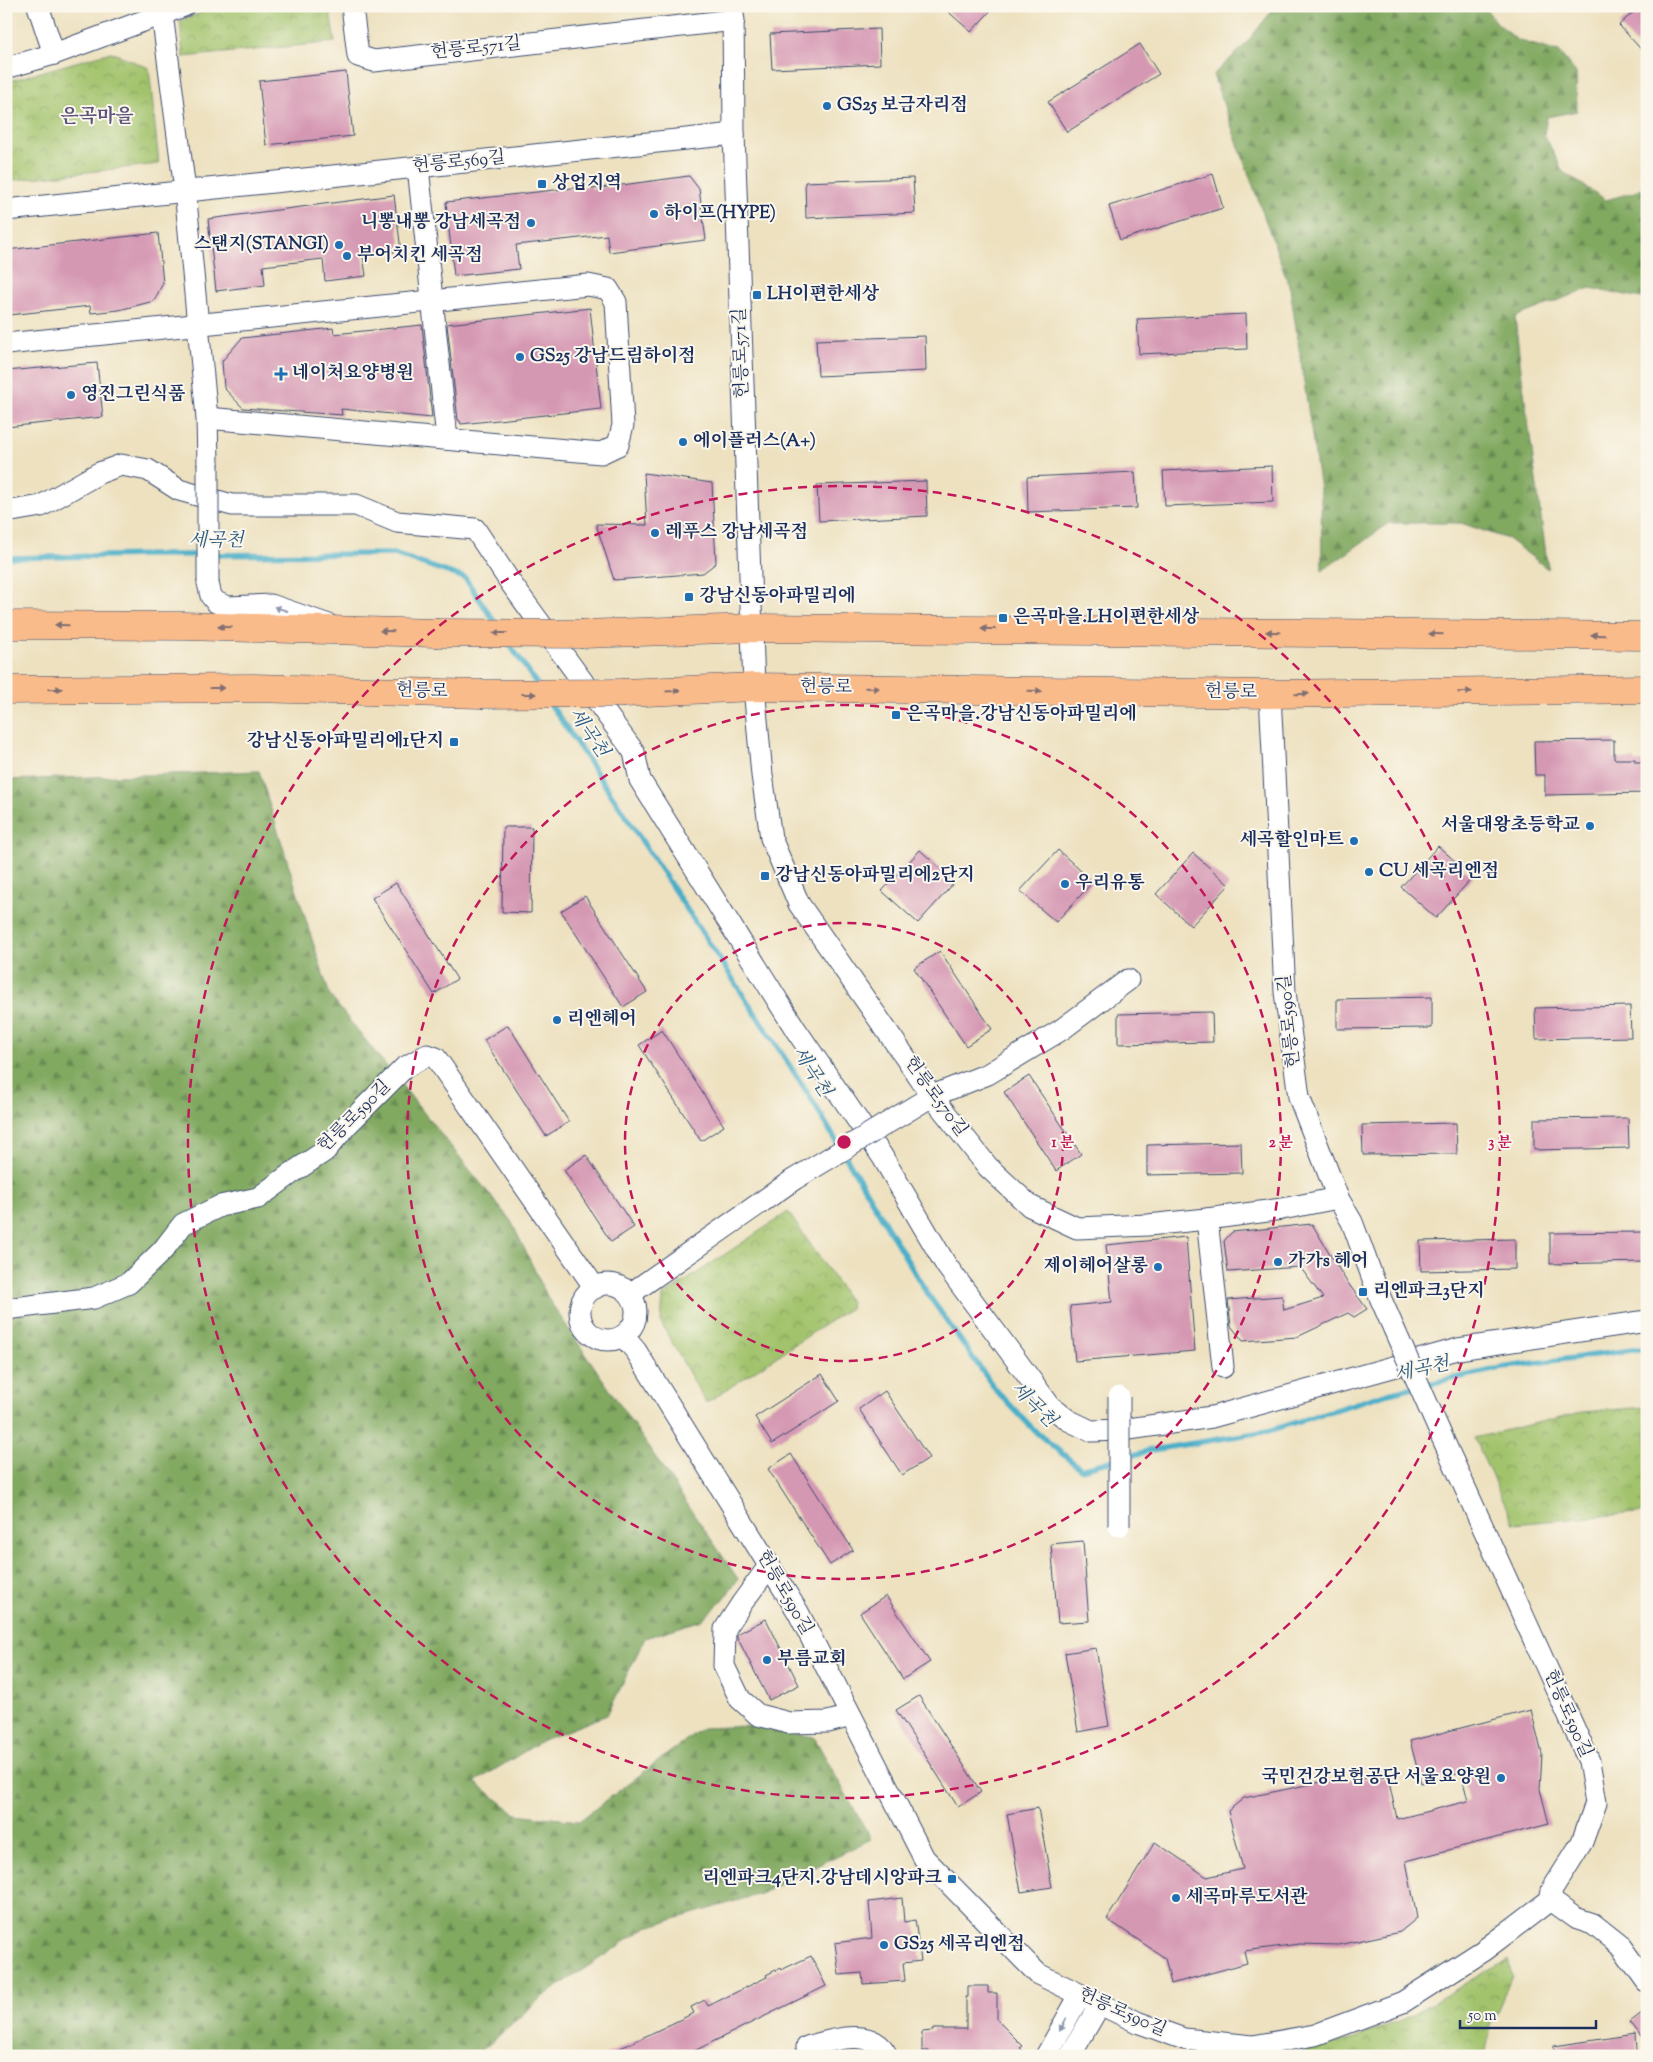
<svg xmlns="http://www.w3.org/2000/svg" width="1653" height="2062" font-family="'Sorts Mill Goudy','Noto Serif KR',serif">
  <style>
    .forest { fill: url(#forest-firs); stroke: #4e6c5f }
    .park { fill: url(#park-crowns); stroke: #5e7965 }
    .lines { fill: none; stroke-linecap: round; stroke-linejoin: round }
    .stream { stroke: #48aec8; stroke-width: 5.5 }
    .building { fill: #d598b3 }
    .minor-casing { stroke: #3a4a6d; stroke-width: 23 }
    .major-casing { stroke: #3a4a6d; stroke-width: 29 }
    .minor { stroke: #fff; stroke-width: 21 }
    .major { stroke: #fabb8b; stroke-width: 28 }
    .minor-bridge-casing { stroke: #3a4a6d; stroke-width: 23; stroke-linecap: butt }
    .major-bridge-casing { stroke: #3a4a6d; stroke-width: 29; stroke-linecap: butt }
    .minor-bridge { stroke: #fff; stroke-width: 21 }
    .major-bridge { stroke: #fabb8b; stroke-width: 28 }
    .oneway { fill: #8d97ae }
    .oneway2 { fill: #7f6e72 }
    .ring { fill: none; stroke: #c2185b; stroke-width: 2.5; stroke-dasharray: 9 6 }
    .poi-dot { fill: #1f6fb2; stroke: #fbf7ec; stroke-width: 2 }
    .labels { text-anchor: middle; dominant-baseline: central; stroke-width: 4; stroke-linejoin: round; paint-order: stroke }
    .street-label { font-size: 18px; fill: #1b2f5e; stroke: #fbf7ec }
    .poi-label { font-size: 18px; font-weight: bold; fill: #1b2f5e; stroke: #fbf7ec; text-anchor: start }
    .neighbourhood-label { font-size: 19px; font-weight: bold; fill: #5c547c; stroke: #fbf7ec }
    .water-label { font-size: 19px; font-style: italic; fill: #2b5b83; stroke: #fbf7ec }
    .centre { fill: #c2185b; stroke: #fbf7ec; stroke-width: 2.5 }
    .ring-label { font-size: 15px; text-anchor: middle; font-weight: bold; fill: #c2185b; stroke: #fbf7ec; stroke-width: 4; stroke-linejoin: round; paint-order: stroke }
  </style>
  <defs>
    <pattern id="forest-firs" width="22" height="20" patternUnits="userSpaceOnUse" patternTransform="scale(1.25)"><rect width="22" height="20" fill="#81a960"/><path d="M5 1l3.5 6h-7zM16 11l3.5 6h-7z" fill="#698a52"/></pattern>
    <pattern id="park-crowns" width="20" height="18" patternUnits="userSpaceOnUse" patternTransform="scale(1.25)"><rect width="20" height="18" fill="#a2c36c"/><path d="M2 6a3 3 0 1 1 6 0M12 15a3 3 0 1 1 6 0" fill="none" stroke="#839f5c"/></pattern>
  </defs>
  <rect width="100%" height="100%" fill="#fbf7ec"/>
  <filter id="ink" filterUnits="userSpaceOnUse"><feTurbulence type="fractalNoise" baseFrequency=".02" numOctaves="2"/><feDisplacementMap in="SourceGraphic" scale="10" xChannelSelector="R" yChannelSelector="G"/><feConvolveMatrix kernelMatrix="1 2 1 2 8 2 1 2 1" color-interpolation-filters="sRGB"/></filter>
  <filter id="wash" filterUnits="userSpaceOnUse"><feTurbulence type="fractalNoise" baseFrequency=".0096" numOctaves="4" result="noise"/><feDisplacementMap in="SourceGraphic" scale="20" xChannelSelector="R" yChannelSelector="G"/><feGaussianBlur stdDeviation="1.12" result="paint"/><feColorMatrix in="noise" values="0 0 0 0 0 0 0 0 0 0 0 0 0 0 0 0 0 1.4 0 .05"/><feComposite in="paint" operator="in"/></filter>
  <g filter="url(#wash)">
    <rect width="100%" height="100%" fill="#ede1c0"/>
    <g class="forest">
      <path d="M1276 6H1484L1494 20 1517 40 1559 52 1576 73 1577 111 1547 117 1544 134 1563 172 1606 200 1638 191 1647 184V299L1590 288 1515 317 1520 362 1548 569 1508 539 1461 523H1389L1322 571 1321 496 1290 288 1213 75 1243 47Z"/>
      <path d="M259 771 330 996 511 1221 549 1300 738 1579 724 1599 702 1620 645 1638 607 1715 543 1740 475 1782 516 1814 579 1821 702 1728 755 1726 814 1737 871 1839 760 1894 647 1927 542 1997 476 2056H6V780Z"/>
    </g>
    <g class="park">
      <path d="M218 6H329L335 42 183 57 180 21Z"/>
      <path d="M111 52 149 68 159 164 6 181V82Z"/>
      <path d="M788 1212 851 1303 850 1308 706 1403 661 1323 663 1296Z"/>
      <path d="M1647 1407V1512L1514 1524 1474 1438 1582 1412Z"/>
      <path d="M1508 1959 1512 1976 1491 2026 1485 2056H1304V2051L1358 2038 1410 2016Z"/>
    </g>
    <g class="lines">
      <g class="stream">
        <path d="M6 558 148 555 394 554 465 578 496 624"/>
        <path d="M508 642 538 686"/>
        <path d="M549 702 617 803 809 1095 839 1146"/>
        <path d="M844 1154 925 1290 995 1389 1037 1433 1081 1469 1152 1450 1268 1431 1388 1393 1414 1387"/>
        <path d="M1423 1385 1507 1367 1647 1348"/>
      </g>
    </g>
    <g id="blocks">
      <g class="building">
        <path d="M942 6H995L971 32Z"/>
        <path d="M1638 8 1647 17V56L1619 25Z"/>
        <path d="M879 29 880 64 772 69 770 34Z"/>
        <path d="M1140 44 1159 74 1067 132 1048 102Z"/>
        <path d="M346 72 353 136 266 145 259 81Z"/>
        <path d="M1213 174 1223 208 1120 240 1109 206Z"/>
        <path d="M689 176 699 189 706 240 609 252 607 235 516 245 519 269 454 276 446 202 591 186 592 189Z"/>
        <path d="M913 178 915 213 806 218 805 182Z"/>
        <path d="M394 195 401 251 363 255 366 276 325 281 323 259 263 266 265 285 216 291 208 219Z"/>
        <path d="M158 233 163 283 154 301 119 310 91 313 90 306 9 315 8 309H6V250Z"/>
        <path d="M590 308 601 409 461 424 460 421 458 420 447 324Z"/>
        <path d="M1246 314 1247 349 1139 354 1137 319Z"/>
        <path d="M422 325 432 418 341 409 342 415 243 408 224 388 222 361 242 338 333 328 334 334Z"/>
        <path d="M925 336 926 371 818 376 816 340Z"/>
        <path d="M97 363 103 417 6 427V371Z"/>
        <path d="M1272 466 1273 502 1165 506 1163 471Z"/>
        <path d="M1135 472 1137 508 1028 512 1027 477Z"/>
        <path d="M644 473 712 483 716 563 703 573 614 580 596 524 647 525Z"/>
        <path d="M926 481 927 516 819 521 817 485Z"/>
        <path d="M1614 740V759H1635V762H1647V793L1545 795V775H1535L1534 741Z"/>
        <path d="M503 827H532L531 913 502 912Z"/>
        <path d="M1438 846 1473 877 1436 918 1401 887Z"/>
        <path d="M920 850 955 882 918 923 882 891Z"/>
        <path d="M1058 850 1093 882 1056 922 1020 891Z"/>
        <path d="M1193 853 1229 885 1191 926 1156 894Z"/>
        <path d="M396 883 457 979 434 994 372 898Z"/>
        <path d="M585 896 647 992 623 1007 561 911Z"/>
        <path d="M940 951 992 1029 966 1046 914 968Z"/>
        <path d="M1432 997V1028L1337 1029V999Z"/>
        <path d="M1630 1006 1631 1037 1536 1039 1535 1008Z"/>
        <path d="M1212 1012 1213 1042 1118 1044V1014Z"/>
        <path d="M508 1025 569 1122 546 1136 484 1040Z"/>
        <path d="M662 1030 724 1126 701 1141 639 1045Z"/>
        <path d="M1029 1076 1081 1154 1056 1171 1004 1092Z"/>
        <path d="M1628 1118 1629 1148 1534 1150V1119Z"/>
        <path d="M1456 1123 1457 1154 1363 1155 1362 1125Z"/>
        <path d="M1241 1143 1242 1173 1147 1175V1145Z"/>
        <path d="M586 1155 634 1227 611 1242 564 1170Z"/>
        <path d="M1312 1224 1345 1279 1367 1309 1354 1317 1348 1313 1297 1337 1243 1341 1231 1326 1228 1300 1282 1296 1284 1310 1323 1298 1300 1267 1228 1272 1224 1241 1232 1232Z"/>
        <path d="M1644 1232 1645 1262 1550 1264V1233Z"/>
        <path d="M1186 1237 1195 1351 1075 1361 1070 1306 1112 1302 1106 1245Z"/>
        <path d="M1515 1239V1269L1421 1271 1420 1241Z"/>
        <path d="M822 1374 839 1401 772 1444 755 1417Z"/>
        <path d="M885 1391 929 1458 902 1475 859 1409Z"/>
        <path d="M791 1454 853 1550 830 1565 768 1469Z"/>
        <path d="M1083 1541 1089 1621 1058 1623 1051 1544Z"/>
        <path d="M886 1596 930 1662 903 1679 860 1613Z"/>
        <path d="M766 1619 799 1685 769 1700 737 1637V1634Z"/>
        <path d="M1096 1648 1109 1726 1078 1732 1065 1653Z"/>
        <path d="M919 1696 981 1792 958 1807 896 1710Z"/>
        <path d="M1531 1710 1542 1754 1540 1789 1549 1824 1406 1861 1417 1918 1400 1932 1339 1945 1299 1944 1244 1951 1247 1963 1171 1984 1165 1958 1107 1919 1155 1842 1207 1877 1243 1869 1228 1811 1244 1798 1326 1781 1388 1777 1397 1819 1468 1801 1461 1773 1421 1783 1410 1741Z"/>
        <path d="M1038 1808 1052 1887 1021 1892 1007 1814Z"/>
        <path d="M902 1898 904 1922 915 1920 921 1961 903 1963 905 1981 863 1984 862 1973 839 1975 835 1943 872 1938 869 1902Z"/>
        <path d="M811 1956 826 1986 684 2056H604L694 2013 691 2007 705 2000 708 2006 767 1977 766 1975 780 1968 781 1970Z"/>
        <path d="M968 1986H988V1993H997V2020L1023 2046 1020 2048 1028 2056H929V2051H922V2032L933 2031V2029H966V1997H968Z"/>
        <path d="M1647 2009V2043L1630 2022Z"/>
        <path d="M1636 2034 1637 2051 1631 2056H1554V2046Z"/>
      </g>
    </g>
  </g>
  <g filter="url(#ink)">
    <use href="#blocks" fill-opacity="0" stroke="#3a4a6d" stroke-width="1"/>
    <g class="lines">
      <defs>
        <g id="minor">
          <path d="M38 6 54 54"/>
          <path d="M161 6 185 190 198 325 207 418 208 463"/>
          <path d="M352 6 358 56 374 61 734 20"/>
          <path d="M733 6 734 134 754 687 762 775 771 838 799 904 932 1096 988 1167 1030 1206 1077 1228 1148 1225 1207 1219 1282 1209 1338 1198"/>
          <path d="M6 68 54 54 184 6"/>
          <path d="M418 167 447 439"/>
          <path d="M6 210 734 134"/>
          <path d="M6 344 588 285 608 289 616 302 623 425 618 445 601 453 207 418"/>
          <path d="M6 512 41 506 99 473 121 465 148 470 179 490 232 505H356L397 522 475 529 510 582 634 752 640 780 796 1030 882 1156 946 1265 1050 1406 1068 1420 1091 1431 1122 1430 1212 1417 1458 1349 1647 1321"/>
          <path d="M208 583 211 596 216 602 228 607 271 605 329 625"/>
          <path d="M1270 694 1285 992 1299 1097 1338 1198 1352 1222 1379 1295 1394 1329"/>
          <path d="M904 1113 932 1096 988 1074 1061 1030 1128 980"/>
          <path d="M1207 1219 1223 1367"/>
          <circle cx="608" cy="1312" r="28"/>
          <path d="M630 1294 793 1180"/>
          <path d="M6 1309 94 1298 129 1283 163 1250 183 1224 220 1206 258 1198 292 1173 325 1151 347 1125 404 1068 427 1055 436 1058 595 1288"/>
          <path d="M623 1336 636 1351 798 1612 924 1858 1038 1974 1137 2022 1184 2039 1253 2046 1315 2035 1403 2002 1484 1950 1550 1900 1552 1890 1582 1842 1596 1803 1589 1761 1442 1437"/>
          <path d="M769 1566 742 1603 725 1629 724 1666 740 1699 758 1715 789 1723 828 1722 851 1716"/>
          <path d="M1550 1900 1575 1918 1593 1924 1622 1947 1647 1982"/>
          <path d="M807 2047C832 2040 873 2026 887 2056"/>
          <path d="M1046 2056 1080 1995"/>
          <path d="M1070 2056 1100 2004"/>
        </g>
        <g id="major">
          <path d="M6 625 184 626 436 633"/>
          <path d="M583 634 752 628 1647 636"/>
          <path d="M6 690 253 688 481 694"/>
          <path d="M624 693 754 687 1270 694 1647 689"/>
        </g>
      </defs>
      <use href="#minor" class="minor-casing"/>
      <use href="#major" class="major-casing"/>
      <use href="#minor" class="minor"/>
      <use href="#major" class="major"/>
      <defs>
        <g id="minor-bridge">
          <path d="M208 583V463"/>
          <path d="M793 1180 904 1113"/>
          <path d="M1394 1329 1442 1437"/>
          <path d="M1119 1526V1397"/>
        </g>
        <g id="major-bridge">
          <path d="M436 633 583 634"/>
          <path d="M481 694 624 693"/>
        </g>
      </defs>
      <use href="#minor-bridge" class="minor-bridge-casing"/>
      <use href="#major-bridge" class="major-bridge-casing"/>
      <use href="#minor-bridge" class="minor-bridge"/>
      <use href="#major-bridge" class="major-bridge"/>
    </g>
    <defs><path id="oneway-solid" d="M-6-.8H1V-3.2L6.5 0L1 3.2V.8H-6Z" transform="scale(1.25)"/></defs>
    <g class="oneway">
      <use href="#oneway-solid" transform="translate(281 609) rotate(-162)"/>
      <use href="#oneway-solid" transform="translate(1063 2025) rotate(119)"/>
    </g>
    <g class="oneway2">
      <use href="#oneway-solid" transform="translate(62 625) rotate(-179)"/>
      <use href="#oneway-solid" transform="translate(225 627) rotate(-179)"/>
      <use href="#oneway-solid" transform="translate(988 629) rotate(-180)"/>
      <use href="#oneway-solid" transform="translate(387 631) rotate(-178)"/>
      <use href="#oneway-solid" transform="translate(1273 632) rotate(-179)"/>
      <use href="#oneway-solid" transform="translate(500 633) rotate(-180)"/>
      <use href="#oneway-solid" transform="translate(1436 634) rotate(-179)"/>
      <use href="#oneway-solid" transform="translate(1598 635) rotate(-179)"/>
      <use href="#oneway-solid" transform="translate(217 688)"/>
      <use href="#oneway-solid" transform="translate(872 688) rotate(1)"/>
      <use href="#oneway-solid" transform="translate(55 689) rotate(-1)"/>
      <use href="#oneway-solid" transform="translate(673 691) rotate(-3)"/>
      <use href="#oneway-solid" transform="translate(1035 691) rotate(1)"/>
      <use href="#oneway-solid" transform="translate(1465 692) rotate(-1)"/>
      <use href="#oneway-solid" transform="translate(529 694)"/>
      <use href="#oneway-solid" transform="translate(1302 694) rotate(-1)"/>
    </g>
  </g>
  <g class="ring">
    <circle cx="844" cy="1142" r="219"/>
    <circle cx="844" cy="1142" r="437"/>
    <circle cx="844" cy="1142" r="656"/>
  </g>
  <g class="poi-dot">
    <circle cx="827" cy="106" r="5"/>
    <rect x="537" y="179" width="10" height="10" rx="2.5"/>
    <circle cx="654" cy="214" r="5"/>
    <circle cx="531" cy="223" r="5"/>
    <circle cx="339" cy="245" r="5"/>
    <circle cx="347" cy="256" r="5"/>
    <rect x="752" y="290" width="10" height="10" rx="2.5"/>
    <circle cx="520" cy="357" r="5"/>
    <path d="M278.5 366.5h5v5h5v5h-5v5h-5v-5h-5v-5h5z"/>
    <circle cx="71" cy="395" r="5"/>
    <circle cx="683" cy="442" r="5"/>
    <circle cx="655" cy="533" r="5"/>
    <rect x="684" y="592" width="10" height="10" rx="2.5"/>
    <rect x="998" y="613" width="10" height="10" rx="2.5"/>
    <rect x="891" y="710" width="10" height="10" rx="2.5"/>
    <rect x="449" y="737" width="10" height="10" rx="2.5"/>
    <circle cx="1590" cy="826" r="5"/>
    <circle cx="1354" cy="841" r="5"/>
    <circle cx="1369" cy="872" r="5"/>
    <rect x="760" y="871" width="10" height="10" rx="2.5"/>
    <circle cx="1065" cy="884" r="5"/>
    <circle cx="557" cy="1020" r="5"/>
    <circle cx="1278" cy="1262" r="5"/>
    <circle cx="1158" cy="1267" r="5"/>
    <rect x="1358" y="1287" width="10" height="10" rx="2.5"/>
    <circle cx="767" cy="1660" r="5"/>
    <circle cx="1501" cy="1778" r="5"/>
    <rect x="947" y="1874" width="10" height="10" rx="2.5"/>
    <circle cx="1176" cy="1898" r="5"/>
    <circle cx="884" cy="1945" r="5"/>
  </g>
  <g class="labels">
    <g class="street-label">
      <text transform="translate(476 49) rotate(-6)">헌릉로571길</text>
      <text transform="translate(459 163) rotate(-6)">헌릉로569길</text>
      <text transform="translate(742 353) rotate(-92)">헌릉로571길</text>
      <text transform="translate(826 688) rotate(1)">헌릉로</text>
      <text transform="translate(422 692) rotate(2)">헌릉로</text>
      <text transform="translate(1231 693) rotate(1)">헌릉로</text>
      <text transform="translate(1290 1021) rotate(-96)">헌릉로590길</text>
      <text transform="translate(935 1097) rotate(54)">헌릉로570길</text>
      <text transform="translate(355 1117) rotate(-45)">헌릉로590길</text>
      <text transform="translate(784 1593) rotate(60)">헌릉로590길</text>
      <text transform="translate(1567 1714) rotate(66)">헌릉로590길</text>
      <text transform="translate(1122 2013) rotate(24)">헌릉로590길</text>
    </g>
    <g class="poi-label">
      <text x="837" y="106">GS25 보금자리점</text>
      <text x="552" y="184">상업지역</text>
      <text x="664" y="214">하이프(HYPE)</text>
      <text x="521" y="223" text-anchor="end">니뽕내뽕 강남세곡점</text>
      <text x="329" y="245" text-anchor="end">스탠지(STANGI)</text>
      <text x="357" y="256">부어치킨 세곡점</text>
      <text x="767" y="295">LH이편한세상</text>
      <text x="530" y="357">GS25 강남드림하이점</text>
      <text x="292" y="374">네이처요양병원</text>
      <text x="81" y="395">영진그린식품</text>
      <text x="693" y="442">에이플러스(A+)</text>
      <text x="665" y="533">레푸스 강남세곡점</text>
      <text x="699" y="597">강남신동아파밀리에</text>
      <text x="1013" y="618">은곡마을.LH이편한세상</text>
      <text x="906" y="715">은곡마을.강남신동아파밀리에</text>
      <text x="444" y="742" text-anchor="end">강남신동아파밀리에1단지</text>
      <text x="1580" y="826" text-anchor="end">서울대왕초등학교</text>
      <text x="1344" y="841" text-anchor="end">세곡할인마트</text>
      <text x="1379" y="872">CU 세곡리엔점</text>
      <text x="775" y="876">강남신동아파밀리에2단지</text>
      <text x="1075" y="884">우리유통</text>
      <text x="567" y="1020">리엔헤어</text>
      <text x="1288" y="1262">가가s 헤어</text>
      <text x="1148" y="1267" text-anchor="end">제이헤어살롱</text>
      <text x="1373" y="1292">리엔파크3단지</text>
      <text x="777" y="1660">부름교회</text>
      <text x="1491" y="1778" text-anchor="end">국민건강보험공단 서울요양원</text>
      <text x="942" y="1879" text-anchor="end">리엔파크4단지.강남데시앙파크</text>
      <text x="1186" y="1898">세곡마루도서관</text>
      <text x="894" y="1945">GS25 세곡리엔점</text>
    </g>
    <g class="neighbourhood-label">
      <text x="97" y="117">은곡마을</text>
    </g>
    <g class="water-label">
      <text x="216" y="541">세곡천</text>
      <text transform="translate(588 733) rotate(56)">세곡천</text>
      <text transform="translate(811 1072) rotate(57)">세곡천</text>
      <text transform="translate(1422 1370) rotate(-12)">세곡천</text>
      <text transform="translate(1033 1405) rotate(45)">세곡천</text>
    </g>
  </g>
  <circle cx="844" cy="1142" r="8" class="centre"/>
  <g class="ring-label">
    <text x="1063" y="1147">1 분</text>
    <text x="1281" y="1147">2 분</text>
    <text x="1500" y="1147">3 분</text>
  </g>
  <rect width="1653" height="2062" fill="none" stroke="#fbf7ec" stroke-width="25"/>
  <path d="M1460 2020v8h136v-8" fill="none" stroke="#1b2f5e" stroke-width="2.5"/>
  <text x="1468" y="2020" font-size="15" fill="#1b2f5e" stroke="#fbf7ec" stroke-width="4" paint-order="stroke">50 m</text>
</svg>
